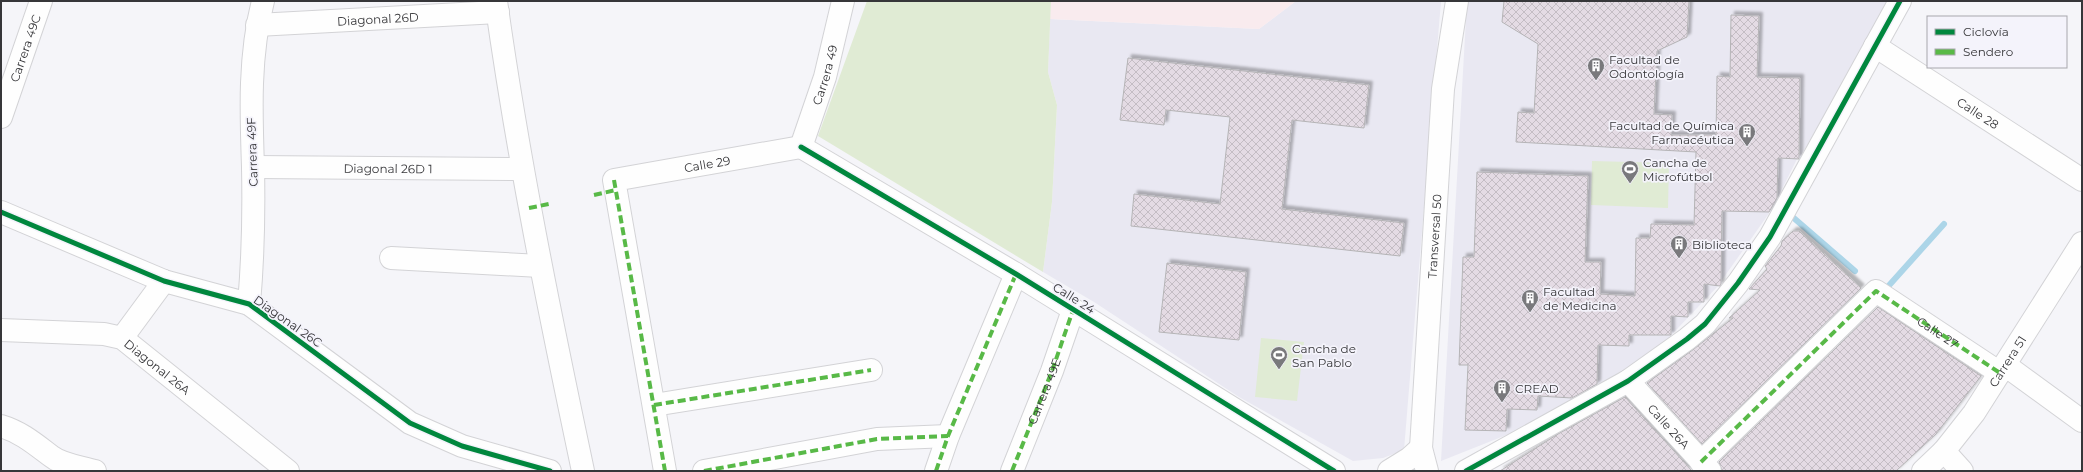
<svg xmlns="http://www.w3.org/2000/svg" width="2083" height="472" font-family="Montserrat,sans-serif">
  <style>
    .built { fill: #e9e8f2 }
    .medical { fill: #f9ebee }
    .grass { fill: #e0ebd4 }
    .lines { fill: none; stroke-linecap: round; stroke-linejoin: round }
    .stream { stroke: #acd5e8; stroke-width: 6 }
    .building { fill: url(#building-cross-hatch); stroke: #b5b4b6; filter: url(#shadow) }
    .minor-casing { stroke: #d3d3d6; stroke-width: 24 }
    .minor { stroke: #fefefe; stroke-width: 22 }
    .quiet { stroke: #58b947; stroke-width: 4; stroke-dasharray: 8 4; stroke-linecap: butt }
    .cycleway-casing { stroke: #f4f3fb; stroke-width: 8 }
    .cycleway { stroke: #00873e; stroke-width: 5 }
    .labels { text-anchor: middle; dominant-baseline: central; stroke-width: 3.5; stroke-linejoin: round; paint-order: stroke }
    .street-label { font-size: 12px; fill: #363639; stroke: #f4f3fb }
    .poi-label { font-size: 12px; fill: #363639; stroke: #f4f3fb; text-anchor: start }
  </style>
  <defs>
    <pattern id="building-cross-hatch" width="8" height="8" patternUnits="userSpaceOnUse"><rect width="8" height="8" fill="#e4dbe4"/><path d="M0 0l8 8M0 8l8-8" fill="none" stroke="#c4bdc4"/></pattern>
    <filter id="shadow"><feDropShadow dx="3.5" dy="-3.5" stdDeviation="1" flood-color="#0004"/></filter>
  </defs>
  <rect width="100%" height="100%" fill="#f5f5f9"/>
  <g class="built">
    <path d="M1296 1H1441L1404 450 1383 458 1353 461 1239 397 1094 302 1043 272 1052 202 1057 105 1048 72 1050 19 1259 29Z"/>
    <path d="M1467 1H1889L1799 159H1797L1777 199V212H1770L1722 280 1721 286H1718L1658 349 1612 379 1509 434 1441 461Z"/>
  </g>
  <path class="medical" d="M1051 1H1296L1259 29 1050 19Z"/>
  <g class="grass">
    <path d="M867 1H1051L1048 72 1057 105 1052 202 1043 272 818 136Z"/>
    <path d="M1592 161 1669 163 1668 208 1591 205Z"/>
    <path d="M1261 338 1304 342 1297 401 1255 397Z"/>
  </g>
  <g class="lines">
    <g class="stream">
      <path d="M1788 213 1855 271"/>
      <path d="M1884 291 1944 224"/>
    </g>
  </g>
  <g class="building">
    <path d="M1504 1H1689L1687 37 1657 51 1654 114 1672 115 1671 135H1716L1717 76 1730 77 1731 15 1759 16 1757 77 1800 78 1799 159 1778 158 1777 198 1769 212 1722 211 1721 284 1720 286 1704 284V302H1688V317L1671 316V335H1629V346L1598 345 1597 384 1572 398 1538 396 1537 410 1507 409 1506 431 1465 430 1468 365H1459L1463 257H1474L1477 172 1588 176 1585 262H1601L1600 294 1635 296 1636 238H1650L1651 224 1694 225 1696 152 1516 142 1518 112 1534 113 1538 44 1502 22Z"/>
    <path d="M1128 58 1369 85 1364 128 1292 120 1282 209 1404 223 1400 256 1131 226 1134 194 1220 204 1230 117 1166 110 1164 125 1120 120Z"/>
    <path d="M1793 231H1799L1861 288 1702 444 1647 383 1694 349 1733 318H1729L1760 290 1749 289 1767 269 1765 266 1781 246 1782 241Z"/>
    <path d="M1167 263 1246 272 1239 340 1159 332Z"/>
    <path d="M1878 307 1981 376 1936 434 1896 471H1722L1719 462Z"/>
    <path d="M1625 397 1692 471H1500L1558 434Z"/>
  </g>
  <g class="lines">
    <defs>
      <g id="minor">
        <path d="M496 1C518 159 550 315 583 471"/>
        <path id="s1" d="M257 25 498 12"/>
        <path id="s2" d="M1875 46 2082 180"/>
        <path id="s3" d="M1 117 41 1"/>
        <path d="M801 147 1016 274 1334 471"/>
        <path id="s4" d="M801 147 825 77 843 1"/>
        <path id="s5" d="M253 167 522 169"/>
        <path d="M1 212 164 281 249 304 410 423 462 446 550 471"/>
        <path d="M391 258 540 266"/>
        <path d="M249 304C253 258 254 213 253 167 251 111 249 55 263 1"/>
        <path id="s6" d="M1 330 104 334 122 338 288 471"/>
        <path d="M122 338 164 281"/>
        <path d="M2005 365 2082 421"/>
        <path id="s7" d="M1628 381 1710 471"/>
        <path d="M654 405 871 370"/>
        <path d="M1 426C21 432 35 444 51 456 62 465 82 467 95 471"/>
        <path d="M1944 451 1962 471"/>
        <path id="s8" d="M1701 462 1876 291 2000 373"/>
        <path id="s9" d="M665 471 614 180 801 147"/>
        <path d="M704 471 877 439 948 436"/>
        <path d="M936 471 948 436 1016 274"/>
        <path id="s10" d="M1012 471 1052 371 1073 310"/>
        <path d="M1389 471 1410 458 1421 448"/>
        <path id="s11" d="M1427 471 1421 448 1443 89 1457 1"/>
        <path d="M1466 471 1628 381 1687 339 1705 324 1738 283 1770 237 1900 1"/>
        <path id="s12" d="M1923 471 1944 451 1974 413 2082 243"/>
      </g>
    </defs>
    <use href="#minor" class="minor-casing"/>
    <use href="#minor" class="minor"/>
    <g class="quiet">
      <path d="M614 180 665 471"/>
      <path d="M594 195 616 190"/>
      <path d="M529 208 549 204"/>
      <path d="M654 405 871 370"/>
      <path d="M1701 462 1876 291 2000 373"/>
      <path d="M704 471 877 439 948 436"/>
      <path d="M936 471 948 436 1016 274"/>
      <path d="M1012 471 1052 371 1073 310"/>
    </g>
    <defs>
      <g id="cycleway">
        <path d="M801 147 1016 274 1334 471"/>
        <path d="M1 212 164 281 249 304 410 423 462 446 550 471"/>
        <path d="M1466 471 1628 381 1687 339 1705 324 1738 283 1770 237 1900 1"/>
      </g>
    </defs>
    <use href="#cycleway" class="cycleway-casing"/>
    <use href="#cycleway" class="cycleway"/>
  </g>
  <defs>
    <symbol id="building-pin" viewBox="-11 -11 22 30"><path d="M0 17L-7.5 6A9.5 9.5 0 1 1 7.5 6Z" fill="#79797c" stroke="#f4f3fb"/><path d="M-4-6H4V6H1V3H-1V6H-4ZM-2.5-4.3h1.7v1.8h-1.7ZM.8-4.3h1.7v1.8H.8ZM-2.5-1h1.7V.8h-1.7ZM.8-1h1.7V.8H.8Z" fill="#fff"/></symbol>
    <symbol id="stadium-pin" viewBox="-11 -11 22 30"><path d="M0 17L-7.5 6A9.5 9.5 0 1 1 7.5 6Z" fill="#79797c" stroke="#f4f3fb"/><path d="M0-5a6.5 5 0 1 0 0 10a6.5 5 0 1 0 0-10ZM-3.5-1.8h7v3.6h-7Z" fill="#fff"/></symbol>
  </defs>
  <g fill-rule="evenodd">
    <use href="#building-pin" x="1586" y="56" width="20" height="27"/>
    <use href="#building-pin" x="1737" y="122" width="20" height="27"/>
    <use href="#stadium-pin" x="1620" y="159" width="20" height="27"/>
    <use href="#building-pin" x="1669" y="234" width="20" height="27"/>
    <use href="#building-pin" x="1520" y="288" width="20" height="27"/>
    <use href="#stadium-pin" x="1269" y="345" width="20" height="27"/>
    <use href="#building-pin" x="1492" y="378" width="20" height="27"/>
  </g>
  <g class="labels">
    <g class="street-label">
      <text stroke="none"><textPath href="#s1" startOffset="121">Diagonal 26D</textPath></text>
      <text stroke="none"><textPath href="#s3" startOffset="73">Carrera 49C</textPath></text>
      <text stroke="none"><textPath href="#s4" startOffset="76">Carrera 49</textPath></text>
      <text stroke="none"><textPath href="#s2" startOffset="123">Calle 28</textPath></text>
      <text transform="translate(252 152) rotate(-92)">Carrera 49F</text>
      <text stroke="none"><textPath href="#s9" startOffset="390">Calle 29</textPath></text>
      <text stroke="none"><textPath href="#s5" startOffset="135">Diagonal 26D 1</textPath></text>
      <text stroke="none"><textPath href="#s11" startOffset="236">Transversal 50</textPath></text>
      <text transform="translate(1074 298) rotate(32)">Calle 24</text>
      <text transform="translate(288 321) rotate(35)">Diagonal 26C</text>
      <text stroke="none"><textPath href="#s8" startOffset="319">Calle 27</textPath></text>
      <text stroke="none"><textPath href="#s12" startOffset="139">Carrera 51</textPath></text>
      <text stroke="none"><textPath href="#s6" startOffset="167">Diagonal 26A</textPath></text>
      <text stroke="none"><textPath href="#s10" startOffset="86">Carrera 49E</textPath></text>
      <text stroke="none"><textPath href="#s7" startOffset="61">Calle 26A</textPath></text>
    </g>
    <g class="poi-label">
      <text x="1609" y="59">Facultad de<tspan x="1609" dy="14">Odontología</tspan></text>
      <text x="1734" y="125" text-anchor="end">Facultad de Química<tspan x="1734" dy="14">Farmacéutica</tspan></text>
      <text x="1643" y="162">Cancha de<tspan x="1643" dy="14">Microfútbol</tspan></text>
      <text x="1692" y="244">Biblioteca</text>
      <text x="1543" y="291">Facultad<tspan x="1543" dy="14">de Medicina</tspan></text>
      <text x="1292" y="348">Cancha de<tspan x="1292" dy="14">San Pablo</tspan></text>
      <text x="1515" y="388">CREAD</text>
    </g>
  </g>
  <rect width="2083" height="472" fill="none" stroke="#363639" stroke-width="4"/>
  <rect x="1927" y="16" width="140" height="52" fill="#f4f3fb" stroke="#a8a7ad"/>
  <rect x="1935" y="29" width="20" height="6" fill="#00873e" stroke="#a8a7ad"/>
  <text x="1963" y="36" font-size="12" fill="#363639">Ciclovía</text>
  <rect x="1935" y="49" width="20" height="6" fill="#58b947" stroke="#a8a7ad"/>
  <text x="1963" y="56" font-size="12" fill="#363639">Sendero</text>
</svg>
